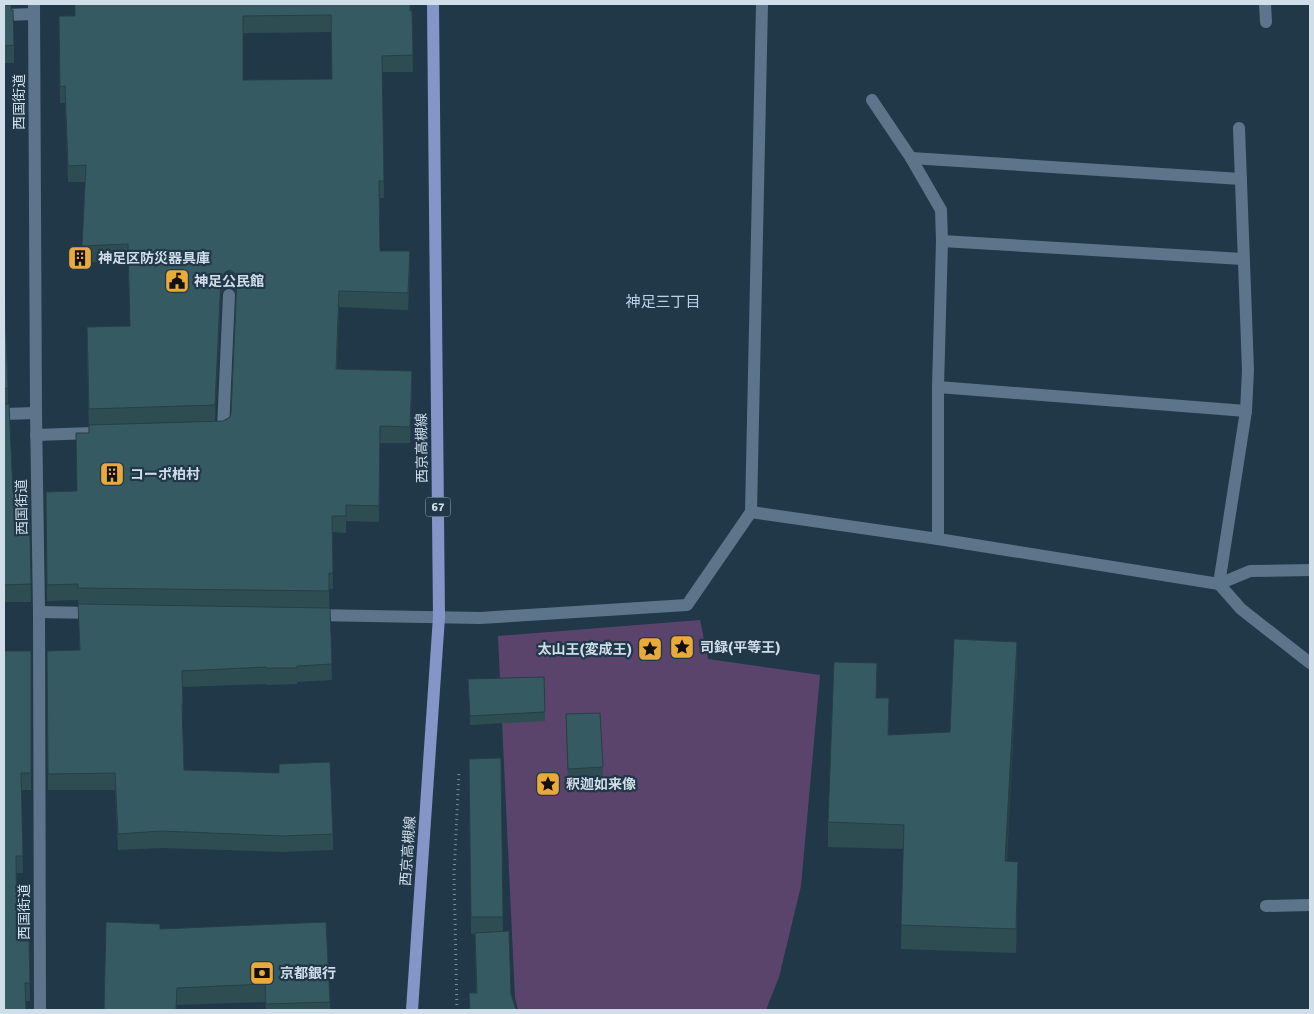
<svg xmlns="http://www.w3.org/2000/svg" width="1314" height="1014" font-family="Signika,'Noto Sans JP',sans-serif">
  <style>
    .green { fill: #5b446c }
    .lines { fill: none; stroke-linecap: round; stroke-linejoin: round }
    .path { stroke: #788a98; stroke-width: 3; stroke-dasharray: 1 4; stroke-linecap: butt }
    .street { stroke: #5d758a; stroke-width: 12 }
    .primary { stroke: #8595c8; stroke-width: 12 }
    .wall { fill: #2e4d53; fill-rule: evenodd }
    .shaded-wall { fill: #263f44 }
    .building { fill: #365a61; stroke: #263f44; fill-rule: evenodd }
    .labels { text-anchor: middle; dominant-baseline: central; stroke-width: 4.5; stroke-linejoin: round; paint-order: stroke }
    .shield { fill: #213849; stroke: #9cacb9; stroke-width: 1 }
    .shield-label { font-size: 12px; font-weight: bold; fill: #d0dee9 }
    .street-label { font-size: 14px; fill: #d0dee9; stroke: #213849 }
    .poi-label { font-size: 14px; font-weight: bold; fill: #d0dee9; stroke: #213849; text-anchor: start }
    .neighbourhood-label { font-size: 15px; fill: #b9d4ea; stroke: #213849 }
  </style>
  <rect width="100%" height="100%" fill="#213849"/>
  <path class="green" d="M700 620 708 659 820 675 801 886 779 977 766 1010H518L515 998 498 636Z"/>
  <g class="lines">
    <path class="path" d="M457 1010 454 875 459 771"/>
    <g class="street">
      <path d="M34 4 36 413 39 612 40 1010"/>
      <path d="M1265 4 1266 22"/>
      <path d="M4 15 34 14"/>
      <path d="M872 100 911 158 941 210 942 241 938 387V539L1219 584 1250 571 1310 570"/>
      <path d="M1239 128 1248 370 1246 411 1219 584 1241 609 1310 663"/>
      <path d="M911 158 1241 179"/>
      <path d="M942 241 1243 259"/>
      <path d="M938 387 1246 411"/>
      <path d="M4 414 36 413"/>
      <path d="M215 429H223L229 295"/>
      <path d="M36 435 92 433"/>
      <path d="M751 512 938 539"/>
      <path d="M39 612 94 613"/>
      <path d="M314 615 480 618 687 605 751 512 762 4"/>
      <path d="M1266 906 1310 905"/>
    </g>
    <path class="primary" d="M412 1010 439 617 433 4"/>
  </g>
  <g class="wall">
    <path d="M4 4H11L14 45V63H4Z"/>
    <path d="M412 11 413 72H382L384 198H379L380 251 410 268 408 310 339 307 337 369 412 388 410 443H380L379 522 346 521V533L332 532 333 589H329L332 680 297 682V684L266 685V684L182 687 184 770 333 834V850L283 852 161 848 118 850 115 790H48L47 651 80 650 78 600 47 601 46 492 77 491 89 433 87 343 130 326 128 260 82 263V246L86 182H68L65 103H60L59 16ZM331 32 332 79 243 80V33ZM230 287 236 291V293L231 413 230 417 223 421H215L221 294 225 288Z"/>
    <path d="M4 279 8 404 13 492H29L31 602H4Z"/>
    <path d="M4 651H31V790H21L23 873H16L17 929 20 941H29L30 1001H25L4 1010Z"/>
    <path d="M1017 666 1007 861 1018 886 1016 953 901 949 903 849 828 847V822L876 698 889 735 950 732Z"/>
    <path d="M468 679 545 712V721L470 725Z"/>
    <path d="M566 723 603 767V776L568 778Z"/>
    <path d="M501 758 503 932 511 994 516 1010H469V993H476L475 934H471L469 759Z"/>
    <path d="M160 929 330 1002V1010H266L265 1002 177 1005Z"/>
  </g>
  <g class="shaded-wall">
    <path d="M230 270V287L225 288 221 294 215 421V405L221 278 225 272Z"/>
    <path d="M1017 642V666L1005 886V861Z"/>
    <path d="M1018 862V886L1016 953V929Z"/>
  </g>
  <g class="building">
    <path d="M75 4H410V11H412L413 55 382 56 384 181H379L380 251H410L408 293 339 291 336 369 412 371 410 427 380 426 379 506 346 505V516H332L333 573H329V591L78 588V584L47 585 46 492 77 491 76 433H89V425L223 421 230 417 231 413 237 279 236 274 230 270 225 272 221 278 215 405 89 409 87 327 130 326 128 244 82 246 86 165 68 166 65 86 60 87 59 16H75ZM331 15 332 79 243 80V16Z"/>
    <path d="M4 5H11V10H13L14 45 4 46Z"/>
    <path d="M4 279 8 388 4 389Z"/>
    <path d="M4 404H9L13 492H29L31 584 4 585Z"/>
    <path d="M78 604 330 608 332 664 297 666V668H266V667L182 671 183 704H182L184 770 279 773V764L330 762 333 834 283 836 161 831 118 834 115 773 48 774 47 651 80 650Z"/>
    <path d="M954 639 1017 642 1005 861 1018 862 1016 929 901 925 904 825 828 822 834 662 877 663 876 698H889L888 735 950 732Z"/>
    <path d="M4 651H31V773H21L23 856H16L17 929H19L20 941H29L30 983H25L26 1010H4Z"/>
    <path d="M544 677 545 712 470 716 468 679Z"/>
    <path d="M600 713 603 767 568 769 566 714Z"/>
    <path d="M501 758 503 917H471L469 759Z"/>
    <path d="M106 922 160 924V929L326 922 330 1002 266 1004 265 984 177 988 176 1010H104Z"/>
    <path d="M509 931 511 994 516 1010H470L469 993H477L475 933Z"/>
  </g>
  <defs>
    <symbol id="building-square" viewBox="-11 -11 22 22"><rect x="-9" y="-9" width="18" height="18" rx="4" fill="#eaaa39" stroke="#213849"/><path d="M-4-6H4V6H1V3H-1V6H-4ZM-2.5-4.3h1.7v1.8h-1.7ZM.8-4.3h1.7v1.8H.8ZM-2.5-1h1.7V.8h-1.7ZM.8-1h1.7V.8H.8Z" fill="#111"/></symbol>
    <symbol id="civic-square" viewBox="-11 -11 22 22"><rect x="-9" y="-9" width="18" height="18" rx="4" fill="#eaaa39" stroke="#213849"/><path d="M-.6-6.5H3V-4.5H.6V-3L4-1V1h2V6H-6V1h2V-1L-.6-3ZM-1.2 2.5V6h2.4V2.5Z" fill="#111"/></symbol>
    <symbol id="sight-square" viewBox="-11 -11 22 22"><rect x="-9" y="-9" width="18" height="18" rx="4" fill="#eaaa39" stroke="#213849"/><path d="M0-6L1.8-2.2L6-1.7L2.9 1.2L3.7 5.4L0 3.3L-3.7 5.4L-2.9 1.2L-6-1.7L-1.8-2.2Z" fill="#111"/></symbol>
    <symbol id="bank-square" viewBox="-11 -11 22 22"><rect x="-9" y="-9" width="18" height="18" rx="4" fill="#eaaa39" stroke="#213849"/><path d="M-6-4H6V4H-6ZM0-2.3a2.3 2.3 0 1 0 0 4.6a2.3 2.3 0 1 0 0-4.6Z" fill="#111"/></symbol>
  </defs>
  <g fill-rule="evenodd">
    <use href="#building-square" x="66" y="244" width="28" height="28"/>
    <use href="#civic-square" x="163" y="267" width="28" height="28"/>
    <use href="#building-square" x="98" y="460" width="28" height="28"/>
    <use href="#sight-square" x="668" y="633" width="28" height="28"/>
    <use href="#sight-square" x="636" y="635" width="28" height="28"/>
    <use href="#sight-square" x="534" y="770" width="28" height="28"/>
    <use href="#bank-square" x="248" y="959" width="28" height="28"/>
  </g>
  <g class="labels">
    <rect class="shield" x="425.5" y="497.5" width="25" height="19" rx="4"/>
    <g class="shield-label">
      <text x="438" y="507">67</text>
    </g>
    <g class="street-label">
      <text transform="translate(19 102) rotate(-90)">西国街道</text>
      <text transform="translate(422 448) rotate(-91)">西京高槻線</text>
      <text transform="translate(22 507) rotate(-91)">西国街道</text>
      <text transform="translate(408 851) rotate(-86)">西京高槻線</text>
      <text transform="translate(24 912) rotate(-90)">西国街道</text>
    </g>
    <g class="poi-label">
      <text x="98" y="258">神足区防災器具庫</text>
      <text x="194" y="281">神足公民館</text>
      <text x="130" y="474">コーポ柏村</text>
      <text x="700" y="647">司録(平等王)</text>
      <text x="632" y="649" text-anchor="end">太山王(変成王)</text>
      <text x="566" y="784">釈迦如来像</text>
      <text x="280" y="973">京都銀行</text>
    </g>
    <g class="neighbourhood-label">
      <text x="663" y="302">神足三丁目</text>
    </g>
  </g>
  <rect width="1314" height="1014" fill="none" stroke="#d0dee9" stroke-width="10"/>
</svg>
